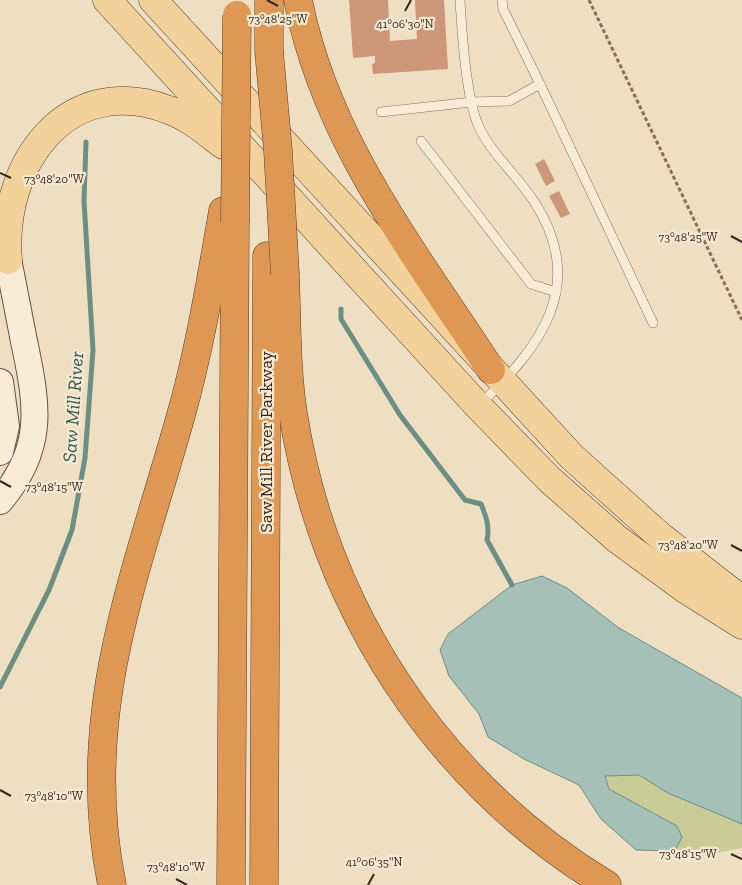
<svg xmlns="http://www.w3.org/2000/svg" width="742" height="885" font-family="'Zilla Slab',serif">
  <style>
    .green { fill: #c9cc97 }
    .water { fill: #a5c1b7; stroke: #6c8f84 }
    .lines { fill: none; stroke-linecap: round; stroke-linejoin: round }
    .stream { stroke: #6c8f84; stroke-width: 5 }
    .building { fill: #cd9678 }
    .lane-casing { stroke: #887059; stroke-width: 10 }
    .secondary-casing { stroke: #6a513d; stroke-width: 28 }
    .primary-casing { stroke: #563e2e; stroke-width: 29 }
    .highway-casing { stroke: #563e2e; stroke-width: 29 }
    .path { stroke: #887059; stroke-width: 3; stroke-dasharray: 4 2.5; stroke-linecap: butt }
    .lane { stroke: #f9ecd6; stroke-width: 9 }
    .secondary { stroke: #f9ecd6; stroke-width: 26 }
    .primary { stroke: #f2d19a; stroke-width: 28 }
    .highway { stroke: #de9853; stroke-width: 28 }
    .highway-bridge-casing { stroke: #563e2e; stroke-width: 29; stroke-linecap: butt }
    .highway-bridge { stroke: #de9853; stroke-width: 28 }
    .ticks { fill: none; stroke: #38291e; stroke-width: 2 }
    .labels { text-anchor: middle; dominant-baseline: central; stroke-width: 4.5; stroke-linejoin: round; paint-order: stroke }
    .street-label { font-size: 18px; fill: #38291e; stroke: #f6e9d2 }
    .water-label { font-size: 19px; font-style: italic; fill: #2d5853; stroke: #f6e9d2 }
    .ticks-label { font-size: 12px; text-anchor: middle; fill: #38291e; stroke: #f6e9d2; stroke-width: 4.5; stroke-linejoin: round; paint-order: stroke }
  </style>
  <rect width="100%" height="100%" fill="#eedfc3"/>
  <path class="green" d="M639 775 668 793 742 824V848L711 854 675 851 682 837 655 813 636 805 609 789 605 776Z"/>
  <path class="water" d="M542 576 567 588 619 628 742 698V824L668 793 639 775 605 776 609 789 677 826 682 837 675 851 636 850 601 819 579 785 524 759 488 737 479 714 449 676 440 650 448 634 512 585Z"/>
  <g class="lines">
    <g class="stream">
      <path d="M341 309V319L400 415 465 500 481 504C486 516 490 527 487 540L512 585"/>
      <path d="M0 687 49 590 72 530 85 458 93 350 84 201 86 142"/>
    </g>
  </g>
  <g class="building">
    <path d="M349 0H388L390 41 417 39 415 0H444L448 69 373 74 372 65 375 62V56L353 58Z"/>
    <path d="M544 159 555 181 546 186 535 164Z"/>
    <path d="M559 191 570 214 561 218 549 196Z"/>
  </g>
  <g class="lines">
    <defs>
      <g id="lane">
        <path d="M460 0C462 33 466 99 479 127 492 155 519 177 535 203 588 285 540 348 480 404"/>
        <path d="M540 84 653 323"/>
        <path d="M381 112 472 102 509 101 540 84 503 9 502 0"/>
        <path d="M421 141 531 284 556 292"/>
      </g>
      <g id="secondary">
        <path d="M0 382 6 426 0 452"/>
        <path d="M0 501C44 449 38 408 25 346 19 317 14 288 8 260"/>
      </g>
      <g id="primary">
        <path d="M107 0 478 406 550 480 617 539 685 589 742 625"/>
        <path d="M153 0 572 457 660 536 742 600"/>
        <path d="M8 260C0 164 67 71 169 110 189 117 206 132 223 145"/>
      </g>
      <g id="highway">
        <path d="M298 0C326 142 414 251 491 370"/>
        <path d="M269 51V0"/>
        <path d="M285 274C287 320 286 368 293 413 324 610 437 782 607 885"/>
        <path d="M112 885C77 714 136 576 181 415 200 348 211 279 223 211"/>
        <path d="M231 885 235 222"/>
        <path d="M264 885 267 256"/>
      </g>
    </defs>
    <use href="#lane" class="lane-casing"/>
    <use href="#secondary" class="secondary-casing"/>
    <use href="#primary" class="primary-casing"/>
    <use href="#highway" class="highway-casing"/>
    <path class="path" d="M589 0 742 320"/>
    <use href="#lane" class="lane"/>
    <use href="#secondary" class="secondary"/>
    <use href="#primary" class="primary"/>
    <use href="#highway" class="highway"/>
    <defs>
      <g id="highway-bridge">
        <path d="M269 51 278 151 285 274"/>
        <path d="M235 222 237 15"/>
      </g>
    </defs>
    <use href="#highway-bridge" class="highway-bridge-casing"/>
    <use href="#highway-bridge" class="highway-bridge"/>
  </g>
  <path class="ticks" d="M267 0 278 6M405 11 411 0M0 173 11 178M731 236 742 242M0 481 11 487M731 545 742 551M0 790 11 796M731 854 742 859M176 879 187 885M368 885 374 874"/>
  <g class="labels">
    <g class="street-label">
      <text transform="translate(266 442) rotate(-90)">Saw Mill River Parkway</text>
    </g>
    <g class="water-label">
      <text transform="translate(73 407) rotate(-86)">Saw Mill River</text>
    </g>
  </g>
  <g class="ticks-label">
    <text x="278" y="23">73°48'25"W</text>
    <text x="405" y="28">41°06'30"N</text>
    <text x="54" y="183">73°48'20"W</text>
    <text x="688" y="241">73°48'25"W</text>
    <text x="54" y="491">73°48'15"W</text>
    <text x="688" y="549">73°48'20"W</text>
    <text x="54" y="800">73°48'10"W</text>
    <text x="688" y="858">73°48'15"W</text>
    <text x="374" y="866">41°06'35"N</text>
    <text x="176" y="871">73°48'10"W</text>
  </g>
</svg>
